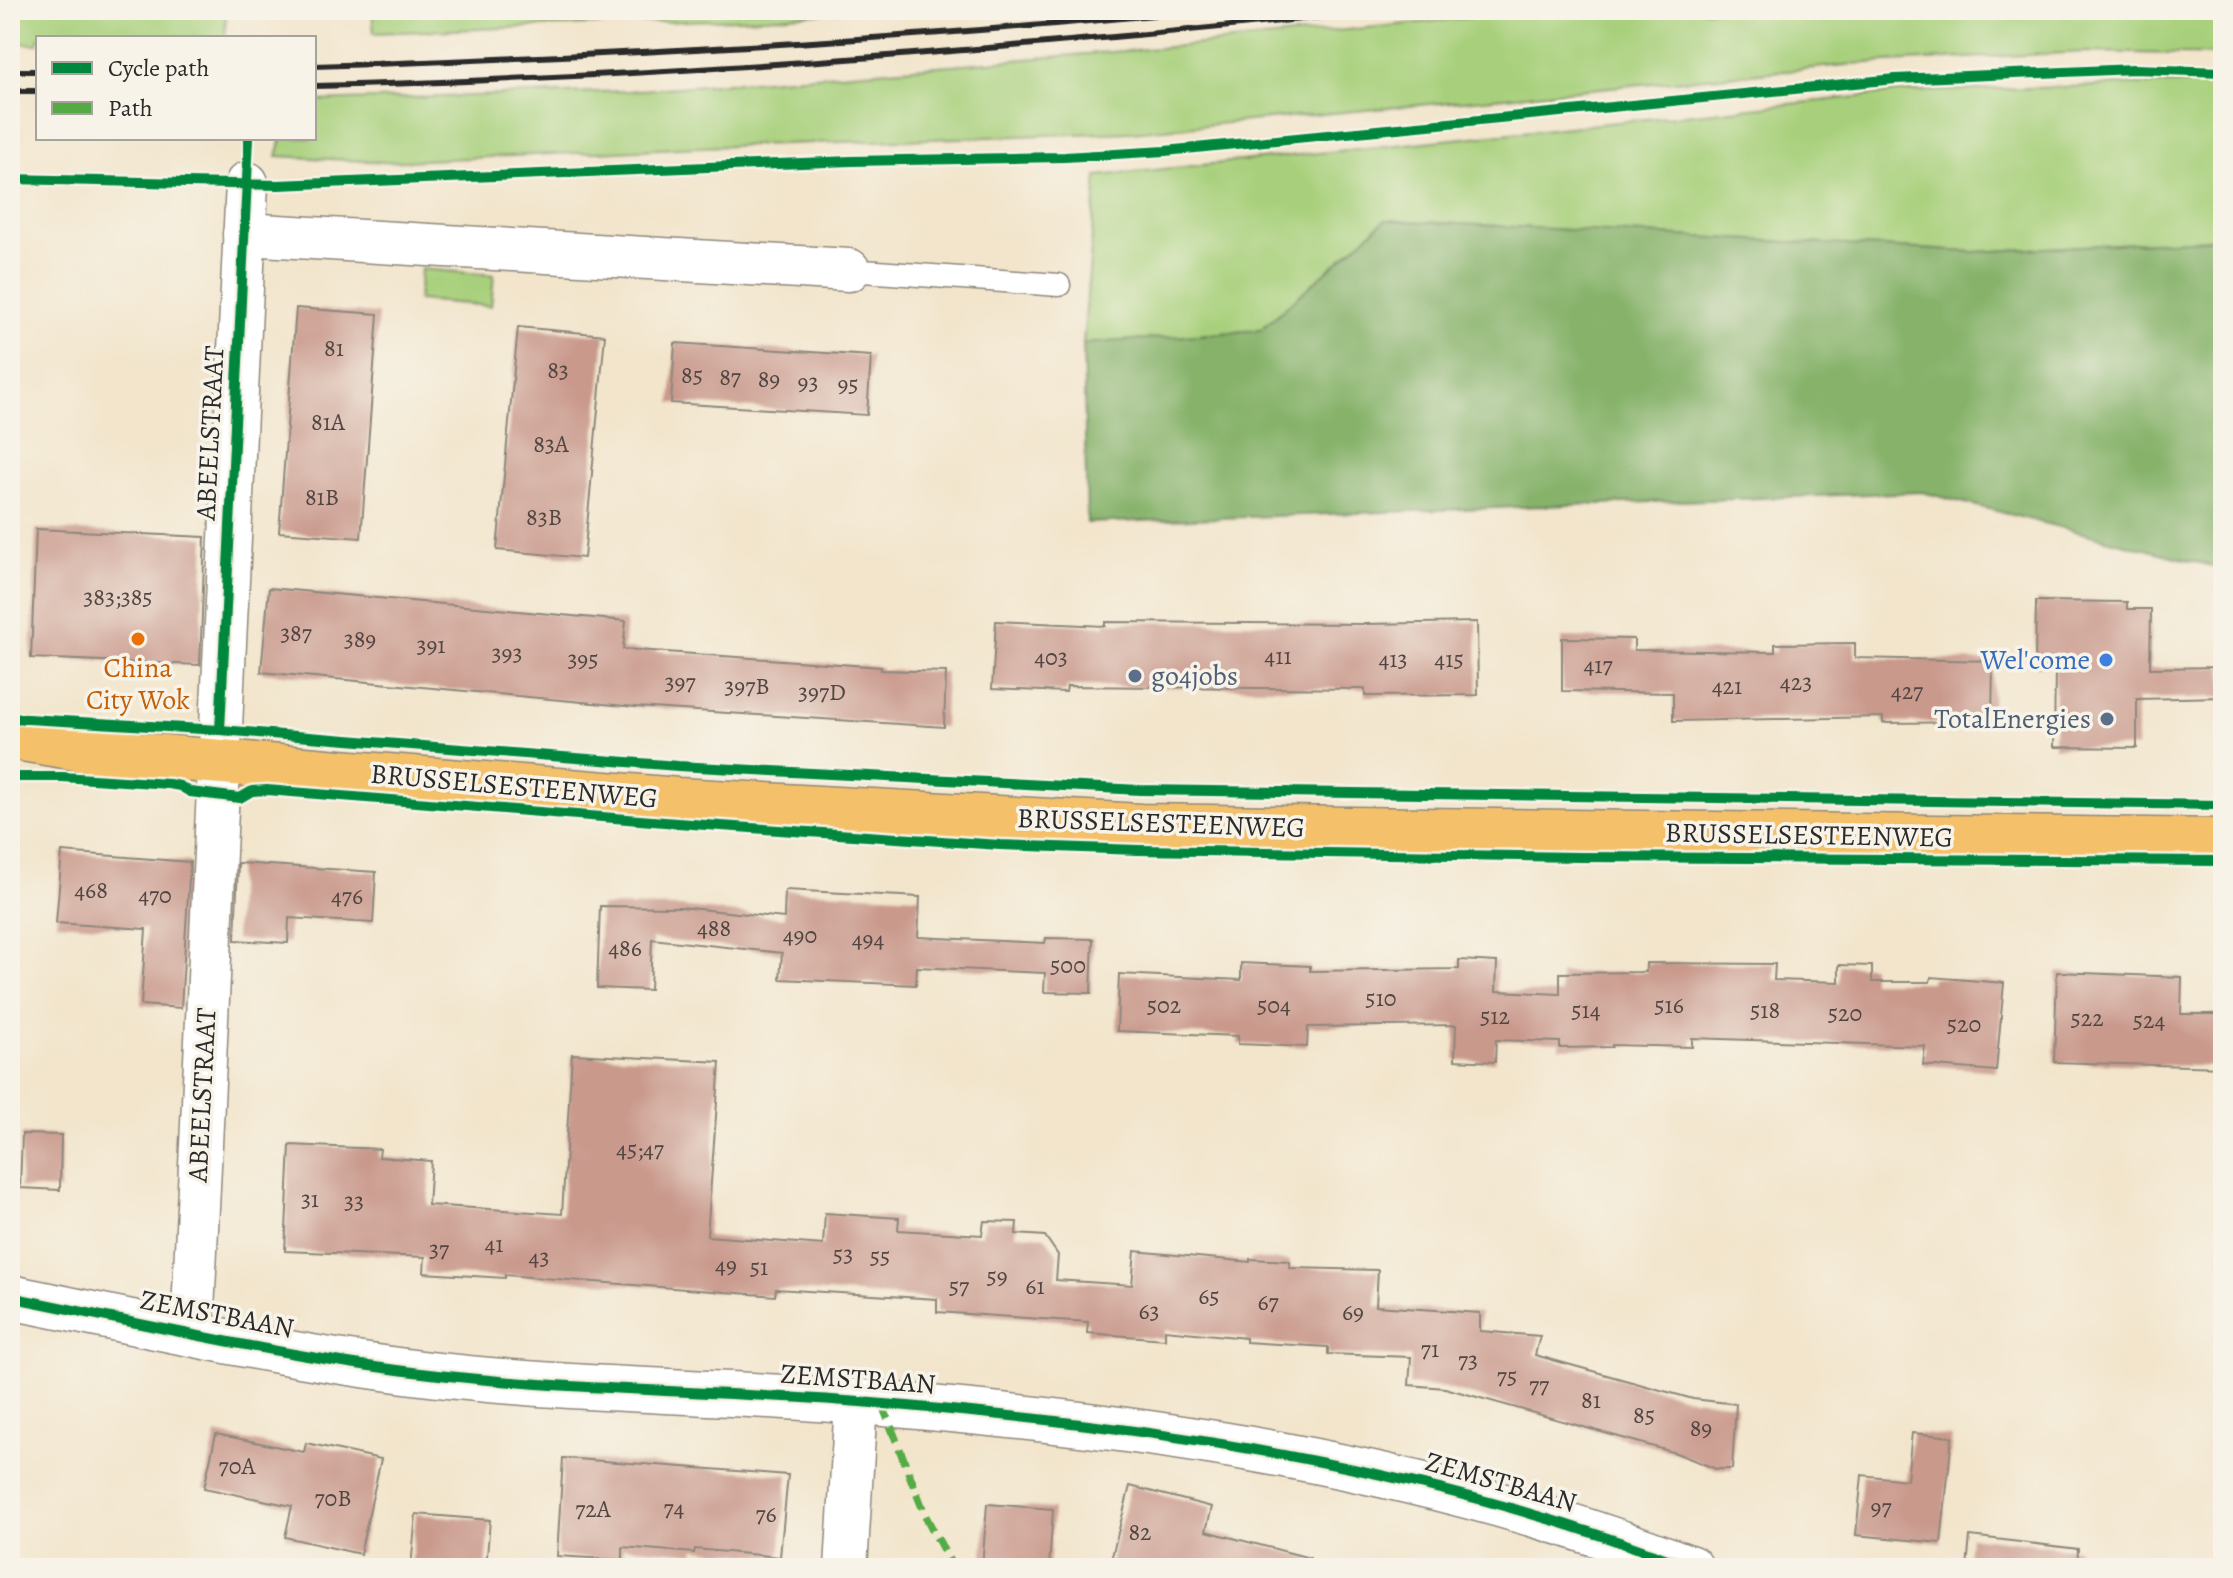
<svg xmlns="http://www.w3.org/2000/svg" width="2233" height="1578" font-family="Alegreya,serif">
  <style>
    .green { fill: #a8d07b; stroke: #6a7e53; stroke-width: 2 }
    .forest { fill: #86b26b; stroke: #586e4b; stroke-width: 2 }
    .building { fill: #c9998c }
    .lines { fill: none; stroke-linecap: round; stroke-linejoin: round }
    .service-casing { stroke: #8e887c; stroke-width: 25 }
    .minor-casing { stroke: #8e887c; stroke-width: 45 }
    .tertiary-casing { stroke: #8e887c; stroke-width: 47 }
    .primary-casing { stroke: #8e887c; stroke-width: 47 }
    .service { stroke: #fff; stroke-width: 22 }
    .minor { stroke: #fff; stroke-width: 42 }
    .tertiary { stroke: #fff; stroke-width: 44 }
    .primary { stroke: #f4c16a; stroke-width: 44 }
    .rail { stroke: #2b2b2b; stroke-width: 6 }
    .quiet { stroke: #54ab44; stroke-width: 8; stroke-dasharray: 16 8; stroke-linecap: butt }
    .cycleway-casing { stroke: #f7f3e8; stroke-width: 15 }
    .cycleway { stroke: #00873e; stroke-width: 10 }
    .food-dot { fill: #e8710a; stroke: #f7f3e8; stroke-width: 3 }
    .shop-dot { fill: #3f7fe0; stroke: #f7f3e8; stroke-width: 3 }
    .service-dot { fill: #5c6f8a; stroke: #f7f3e8; stroke-width: 3 }
    .labels { text-anchor: middle; dominant-baseline: central; stroke-width: 7; stroke-linejoin: round; paint-order: stroke }
    .number-label { font-size: 24px; fill: #524643 }
    .street-label { font-size: 28px; fill: #2b2b2b; stroke: #f7f3e8 }
    .shop-label { font-size: 28px; fill: #366cbe; stroke: #f7f3e8; text-anchor: end }
    .food-label { font-size: 28px; fill: #c56008; stroke: #f7f3e8 }
    .service-label { font-size: 28px; fill: #4e5e75; stroke: #f7f3e8; text-anchor: start }
  </style>
  <rect width="100%" height="100%" fill="#f7f3e8"/>
  <filter id="ink" filterUnits="userSpaceOnUse"><feTurbulence type="fractalNoise" baseFrequency=".0125" numOctaves="2"/><feDisplacementMap in="SourceGraphic" scale="16" xChannelSelector="R" yChannelSelector="G"/><feConvolveMatrix kernelMatrix="1 2 1 2 8 2 1 2 1" color-interpolation-filters="sRGB"/></filter>
  <filter id="wash" filterUnits="userSpaceOnUse"><feTurbulence type="fractalNoise" baseFrequency=".006" numOctaves="4" result="noise"/><feDisplacementMap in="SourceGraphic" scale="32" xChannelSelector="R" yChannelSelector="G"/><feGaussianBlur stdDeviation="1.8" result="paint"/><feColorMatrix in="noise" values="0 0 0 0 0 0 0 0 0 0 0 0 0 0 0 0 0 1.4 0 .05"/><feComposite in="paint" operator="in"/></filter>
  <g filter="url(#wash)">
    <rect width="100%" height="100%" fill="#f2e5cc"/>
    <g class="green">
      <path d="M10 10H226L225 38H38V44L10 43Z"/>
      <path d="M372 10H864L765 18 374 33Z"/>
      <path d="M1550 10H2223V55L2086 52 1867 63 1131 132 700 147 383 162 277 156 282 138H314V101L628 91 1160 48Z"/>
      <path d="M2191 83 2223 86V238L1974 252 1385 220 1260 330 1083 344 1097 176 1906 92Z"/>
      <path d="M421 269 494 275 491 306 418 300Z"/>
    </g>
    <path class="forest" d="M1385 220 1974 252 2223 238V569L1922 492 1087 523 1083 344 1260 330Z"/>
    <g id="blocks">
      <g class="building">
        <path d="M296 308 378 314 361 538 279 532Z"/>
        <path d="M518 327 605 335 584 558 497 550Z"/>
        <path d="M675 343 871 356 867 415 671 403Z"/>
        <path d="M36 529 205 537 200 665 31 658Z"/>
        <path d="M269 588 626 621 623 649 881 667V670L946 672 944 727 636 707 261 672Z"/>
        <path d="M2036 601 2127 602V609H2151L2150 668 2223 667V697L2137 699V748L2054 747 2055 667 2035 666Z"/>
        <path d="M996 621 1105 626V622L1365 624 1477 622 1478 695 1365 696V689L1067 686 1066 692 992 689Z"/>
        <path d="M1562 638 1634 639V650L1775 652V644L1855 643V658L1993 661 1992 722 1883 723V717L1673 721V693L1562 691Z"/>
        <path d="M62 852 190 862 181 1008 141 1005 146 929 56 923Z"/>
        <path d="M238 863 376 872 373 923 289 918 288 943 235 940Z"/>
        <path d="M785 890 920 897 918 937 1045 943 1046 938 1093 939 1091 993 1044 992 1045 973 917 967 916 985 780 979 782 953 652 939 650 990 597 988 600 906 680 907 784 918Z"/>
        <path d="M1459 960 1497 962 1496 991 1560 994V973L1646 972V963L1775 964 1774 980 1839 982V965L1872 966V982H1930L1931 977 2004 983 1996 1071 1923 1065 1925 1046 1692 1038V1047L1612 1045V1047L1560 1048V1042L1496 1040 1495 1062 1455 1060 1456 1025 1308 1027 1307 1047 1238 1044V1036L1117 1031 1119 974 1241 980V963L1310 966V971L1459 969Z"/>
        <path d="M2057 972 2182 977 2181 1014H2223V1067L2054 1062Z"/>
        <path d="M572 1054 720 1062 707 1236 823 1245 825 1213 899 1218 898 1230 982 1235 984 1221 1017 1222 1016 1234 1045 1236 1058 1255 1056 1280 1132 1285 1135 1251 1250 1262V1259L1290 1261V1268L1378 1270 1376 1306 1480 1313V1331L1540 1336 1535 1355 1693 1399 1736 1404 1732 1469H1716L1676 1453 1445 1388 1409 1385 1411 1357 1328 1354V1347L1246 1342V1338L1165 1330V1339L1087 1333 1088 1322 937 1312V1299L776 1289 775 1296 505 1275V1278L424 1273 425 1257 285 1251 290 1145 380 1149 379 1157 431 1161 428 1205 562 1214Z"/>
        <path d="M22 1134 61 1135 60 1190 20 1188Z"/>
        <path d="M1912 1433 1952 1437 1941 1543 1856 1535 1862 1475 1907 1480Z"/>
        <path d="M216 1434 304 1452 306 1443 381 1459 360 1554 285 1537 292 1506 204 1488Z"/>
        <path d="M563 1458 788 1475 780 1557 695 1549 694 1553 623 1547V1560L557 1556Z"/>
        <path d="M1130 1486 1212 1507 1206 1531 1310 1558 1309 1568H1109Z"/>
        <path d="M987 1504 1053 1509 1049 1568H982Z"/>
        <path d="M416 1514 490 1520 486 1568H411Z"/>
        <path d="M1970 1536 2078 1549 2077 1568H1967Z"/>
      </g>
    </g>
  </g>
  <g filter="url(#ink)">
    <use href="#blocks" fill-opacity="0" stroke="#8e887c" stroke-width="2"/>
    <g class="lines">
      <defs>
        <path id="service" d="M849 270 1059 285"/>
        <g id="minor">
          <path d="M244 234 849 270"/>
          <path d="M192 1333 247 183"/>
          <path d="M846 1568 856 1402"/>
        </g>
        <path id="tertiary" d="M10 1297C159 1327 307 1362 458 1377 591 1391 727 1391 860 1402 1147 1425 1421 1464 1691 1568"/>
        <path id="primary" d="M10 737 101 752 678 800 1141 826 2223 841"/>
      </defs>
      <use href="#service" class="service-casing"/>
      <use href="#minor" class="minor-casing"/>
      <use href="#tertiary" class="tertiary-casing"/>
      <use href="#primary" class="primary-casing"/>
      <use href="#service" class="service"/>
      <use href="#minor" class="minor"/>
      <use href="#tertiary" class="tertiary"/>
      <use href="#primary" class="primary"/>
      <g class="rail">
        <path d="M314 66C611 56 909 40 1205 10"/>
        <path d="M10 71H38"/>
        <path d="M314 86C673 77 1031 48 1388 10"/>
        <path d="M10 91H38"/>
      </g>
      <path class="quiet" d="M882 1404 926 1517 953 1568"/>
      <defs>
        <g id="cycleway">
          <path d="M10 179 278 185 851 161 1065 157 1165 151 1895 79 2134 69 2223 72"/>
          <path d="M10 718 220 730 678 766 1140 790 2223 805"/>
          <path d="M220 730 249 138"/>
          <path d="M10 777H62L169 784 180 786 190 792 240 798 252 791 267 790 677 823 1000 845 1138 850 1579 857 2223 861"/>
          <path d="M10 1297C159 1327 307 1362 458 1377 591 1391 727 1391 860 1402 1147 1425 1421 1464 1691 1568"/>
        </g>
      </defs>
      <use href="#cycleway" class="cycleway-casing"/>
      <use href="#cycleway" class="cycleway"/>
    </g>
  </g>
  <circle class="food-dot" cx="138" cy="639" r="8"/>
  <circle class="shop-dot" cx="2106" cy="660" r="8"/>
  <g class="service-dot">
    <circle cx="1135" cy="676" r="8"/>
    <circle cx="2107" cy="719" r="8"/>
  </g>
  <g class="labels">
    <g class="number-label">
      <text x="334" y="348">81</text>
      <text x="558" y="370">83</text>
      <text x="692" y="375">85</text>
      <text x="730" y="377">87</text>
      <text x="769" y="379">89</text>
      <text x="808" y="382">93</text>
      <text x="848" y="384">95</text>
      <text x="328" y="422">81A</text>
      <text x="551" y="444">83A</text>
      <text x="322" y="497">81B</text>
      <text x="544" y="517">83B</text>
      <text x="118" y="597">383;385</text>
      <text x="296" y="633">387</text>
      <text x="360" y="639">389</text>
      <text x="431" y="645">391</text>
      <text x="507" y="653">393</text>
      <text x="1278" y="656">411</text>
      <text x="1051" y="657">403</text>
      <text x="583" y="659">395</text>
      <text x="1393" y="659">413</text>
      <text x="1449" y="659">415</text>
      <text x="1598" y="665">417</text>
      <text x="680" y="682">397</text>
      <text x="1796" y="682">423</text>
      <text x="747" y="686">397B</text>
      <text x="1727" y="686">421</text>
      <text x="1907" y="691">427</text>
      <text x="822" y="692">397D</text>
      <text x="91" y="890">468</text>
      <text x="155" y="895">470</text>
      <text x="347" y="896">476</text>
      <text x="714" y="928">488</text>
      <text x="800" y="935">490</text>
      <text x="868" y="939">494</text>
      <text x="625" y="948">486</text>
      <text x="1068" y="965">500</text>
      <text x="1381" y="998">510</text>
      <text x="1164" y="1005">502</text>
      <text x="1274" y="1005">504</text>
      <text x="1669" y="1005">516</text>
      <text x="1586" y="1010">514</text>
      <text x="1765" y="1010">518</text>
      <text x="1845" y="1013">520</text>
      <text x="1495" y="1016">512</text>
      <text x="2087" y="1018">522</text>
      <text x="2149" y="1020">524</text>
      <text x="1964" y="1024">520</text>
      <text x="640" y="1149">45;47</text>
      <text x="310" y="1199">31</text>
      <text x="354" y="1201">33</text>
      <text x="494" y="1244">41</text>
      <text x="439" y="1249">37</text>
      <text x="843" y="1254">53</text>
      <text x="880" y="1256">55</text>
      <text x="539" y="1257">43</text>
      <text x="726" y="1265">49</text>
      <text x="759" y="1267">51</text>
      <text x="997" y="1276">59</text>
      <text x="959" y="1286">57</text>
      <text x="1035" y="1286">61</text>
      <text x="1209" y="1296">65</text>
      <text x="1268" y="1302">67</text>
      <text x="1149" y="1311">63</text>
      <text x="1353" y="1312">69</text>
      <text x="1430" y="1349">71</text>
      <text x="1468" y="1360">73</text>
      <text x="1507" y="1376">75</text>
      <text x="1539" y="1385">77</text>
      <text x="1591" y="1400">81</text>
      <text x="1644" y="1415">85</text>
      <text x="1701" y="1428">89</text>
      <text x="237" y="1466">70A</text>
      <text x="333" y="1498">70B</text>
      <text x="1881" y="1507">97</text>
      <text x="674" y="1508">74</text>
      <text x="593" y="1509">72A</text>
      <text x="766" y="1514">76</text>
      <text x="1140" y="1532">82</text>
    </g>
    <g class="street-label">
      <text transform="translate(210 433) rotate(-87)">ABEELSTRAAT</text>
      <text transform="translate(514 786) rotate(5)">BRUSSELSESTEENWEG</text>
      <text transform="translate(1161 823) rotate(2)">BRUSSELSESTEENWEG</text>
      <text transform="translate(1809 835) rotate(1)">BRUSSELSESTEENWEG</text>
      <text transform="translate(202 1095) rotate(-87)">ABEELSTRAAT</text>
      <text transform="translate(217 1314) rotate(11)">ZEMSTBAAN</text>
      <text transform="translate(858 1379) rotate(4)">ZEMSTBAAN</text>
      <text transform="translate(1501 1482) rotate(16)">ZEMSTBAAN</text>
    </g>
    <g class="shop-label">
      <text x="2090" y="660">Wel'come</text>
    </g>
    <g class="food-label">
      <text x="138" y="668">China<tspan x="138" dy="32">City Wok</tspan></text>
    </g>
    <g class="service-label">
      <text x="1151" y="676">go4jobs</text>
      <text x="2091" y="719" text-anchor="end">TotalEnergies</text>
    </g>
  </g>
  <rect width="2233" height="1578" fill="none" stroke="#f7f3e8" stroke-width="40"/>
  <rect x="36" y="36" width="280" height="104" fill="#f7f3e8" stroke="#a5a39c" stroke-width="2"/>
  <rect x="52" y="62" width="40" height="12" fill="#00873e" stroke="#a5a39c" stroke-width="2"/>
  <text x="108" y="76" font-size="24" fill="#2b2b2b">Cycle path</text>
  <rect x="52" y="102" width="40" height="12" fill="#54ab44" stroke="#a5a39c" stroke-width="2"/>
  <text x="108" y="116" font-size="24" fill="#2b2b2b">Path</text>
</svg>
